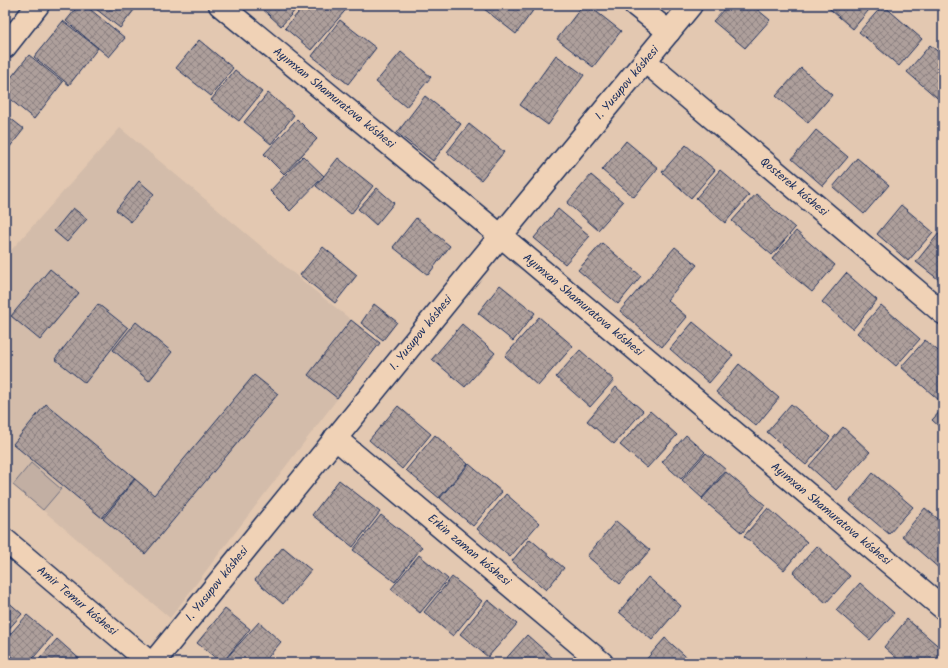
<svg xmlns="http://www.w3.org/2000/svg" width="948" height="668" font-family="Kalam,sans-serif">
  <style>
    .built { fill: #d3bcaa }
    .green { fill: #c2afa3; stroke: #6e6f80 }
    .building { fill: url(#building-cross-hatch); stroke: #1b2f5e }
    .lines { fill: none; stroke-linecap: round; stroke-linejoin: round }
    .minor-casing { stroke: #1b2f5e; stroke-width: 25 }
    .minor { stroke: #f0d2b6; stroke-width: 22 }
    .labels { text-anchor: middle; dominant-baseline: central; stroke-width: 3; stroke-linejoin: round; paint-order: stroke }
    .street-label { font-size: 12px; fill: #1b2f5e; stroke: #f0d2b6 }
  </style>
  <defs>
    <pattern id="building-cross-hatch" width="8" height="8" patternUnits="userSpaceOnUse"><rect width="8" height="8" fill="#ae9f9b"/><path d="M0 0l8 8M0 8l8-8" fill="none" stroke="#8d8282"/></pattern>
  </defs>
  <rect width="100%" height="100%" fill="#e3c8b1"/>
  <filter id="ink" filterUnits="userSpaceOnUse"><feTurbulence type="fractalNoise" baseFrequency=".025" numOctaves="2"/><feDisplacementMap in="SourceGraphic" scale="8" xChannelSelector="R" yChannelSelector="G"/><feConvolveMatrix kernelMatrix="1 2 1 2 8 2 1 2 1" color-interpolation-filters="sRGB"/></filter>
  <g filter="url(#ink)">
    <path class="built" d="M120 128 310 287 380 343 170 618 5 478V257Z"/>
    <path class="green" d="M31 463 61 489 43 510 13 485Z"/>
    <g class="building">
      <path d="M79 5H85L125 38 109 57 66 21Z"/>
      <path d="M91 5H138L120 28Z"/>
      <path d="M258 5H300L281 26Z"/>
      <path d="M305 5H350L311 50 285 28Z"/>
      <path d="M479 5H537L516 34Z"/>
      <path d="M583 5H588L621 31 593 67 557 39Z"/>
      <path d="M728 5H752L770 20 745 48 713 21Z"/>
      <path d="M825 5H873L853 29Z"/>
      <path d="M883 5 922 39 899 66 859 32Z"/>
      <path d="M340 20 376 48 348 84 312 56Z"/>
      <path d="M63 21 98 48 69 85 34 57Z"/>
      <path d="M199 40 233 68 211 96 176 68Z"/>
      <path d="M930 45 943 56V103L907 72Z"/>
      <path d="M401 52 431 77 406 107 376 82Z"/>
      <path d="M29 55 63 82 34 119 5 95V85Z"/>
      <path d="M556 55 584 75 548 125 520 105Z"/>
      <path d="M801 68 832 95 808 123 776 96Z"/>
      <path d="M235 70 262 92 239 121 211 100Z"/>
      <path d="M268 93 294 115 271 144 244 122Z"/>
      <path d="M425 96 461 124 433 161 397 133Z"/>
      <path d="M5 114 24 129 5 153Z"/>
      <path d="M297 119 317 139 284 174 264 154Z"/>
      <path d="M469 124 504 152 481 180 447 152Z"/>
      <path d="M816 130 848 157 823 186 792 159Z"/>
      <path d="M626 141 658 168 634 197 602 170Z"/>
      <path d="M686 145 715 170 691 198 662 172Z"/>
      <path d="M303 156 324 176 290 211 270 191Z"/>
      <path d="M338 158 373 186 351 214 316 186Z"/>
      <path d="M857 158 889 185 864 214 833 187Z"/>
      <path d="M720 170 749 195 725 223 696 198Z"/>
      <path d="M591 175 623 202 598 230 567 203Z"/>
      <path d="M139 181 154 194 131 222 116 210Z"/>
      <path d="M377 188 394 203 376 225 358 209Z"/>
      <path d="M756 194 795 228 772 255 732 221Z"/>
      <path d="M901 205 933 232 908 261 877 234Z"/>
      <path d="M73 208 87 219 67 242 54 231Z"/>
      <path d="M558 209 590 236 565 264 534 238Z"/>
      <path d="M416 218 450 246 428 275 393 247Z"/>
      <path d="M796 231 835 265 812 292 772 259Z"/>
      <path d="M939 233 943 237V283L916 262Z"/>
      <path d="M602 243 641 276 618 304 578 270Z"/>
      <path d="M323 247 357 275 335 303 300 275Z"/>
      <path d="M675 247 697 265 667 300 687 317 662 347 620 311Z"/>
      <path d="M50 269 79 293 40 340 11 316Z"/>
      <path d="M846 273 877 300 853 329 822 302Z"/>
      <path d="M500 285 535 313 513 341 478 313Z"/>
      <path d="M98 304 128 328 85 383 55 359Z"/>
      <path d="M374 304 397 322 383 340 361 323Z"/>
      <path d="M881 305 920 339 896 366 857 333Z"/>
      <path d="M539 317 573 346 538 386 505 356Z"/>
      <path d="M351 320 380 343 337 398 308 375Z"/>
      <path d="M136 322 172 352 149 381 113 350Z"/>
      <path d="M693 322 733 355 709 383 670 349Z"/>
      <path d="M462 324 495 353 465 387 432 359Z"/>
      <path d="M925 340 943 355V398L940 401 901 367Z"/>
      <path d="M580 350 614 380 590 407 556 377Z"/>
      <path d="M739 364 779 398 756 426 716 392Z"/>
      <path d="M254 375 278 394 145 554 103 519 135 479 154 495Z"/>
      <path d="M616 387 643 411 614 444 587 421Z"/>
      <path d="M46 404 135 478 102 518 13 444Z"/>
      <path d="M791 404 830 437 806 465 767 432Z"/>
      <path d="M398 406 431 434 402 469 369 440Z"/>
      <path d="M943 408V430L932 420Z"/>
      <path d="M650 411 677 435 647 468 620 445Z"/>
      <path d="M843 427 870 452 836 490 809 466Z"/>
      <path d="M435 435 468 464 439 498 406 470Z"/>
      <path d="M686 435 705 452 681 479 662 462Z"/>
      <path d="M706 453 726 470 702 498 682 480Z"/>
      <path d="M469 464 502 492 473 526 440 498Z"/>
      <path d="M726 472 765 505 742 533 702 499Z"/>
      <path d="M873 473 913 507 889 534 850 501Z"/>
      <path d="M339 480 380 512 353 547 312 515Z"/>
      <path d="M506 494 539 523 510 557 477 529Z"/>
      <path d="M768 508 807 542 784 570 744 536Z"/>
      <path d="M925 508 943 523V568L941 570 902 536Z"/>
      <path d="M381 515 422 547 395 582 353 550Z"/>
      <path d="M616 521 650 550 620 584 587 556Z"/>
      <path d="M530 539 564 568 546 590 512 561Z"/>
      <path d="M817 546 850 576 826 603 793 573Z"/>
      <path d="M283 547 311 570 283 604 255 580Z"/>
      <path d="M419 555 448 579 420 613 391 589Z"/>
      <path d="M452 577 482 601 453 636 424 612Z"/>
      <path d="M648 577 681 606 652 640 619 612Z"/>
      <path d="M860 583 894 613 870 640 836 610Z"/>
      <path d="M5 599 22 614 5 633Z"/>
      <path d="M488 600 517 624 488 657 460 634Z"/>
      <path d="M225 609 250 629 222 663 197 643Z"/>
      <path d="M27 615 52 636 29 663H20L5 650V640Z"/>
      <path d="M907 619 943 650V657L938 663H902L884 647Z"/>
      <path d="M259 622 281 642 263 663H222Z"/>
      <path d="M527 635 554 659 551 663H502Z"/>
      <path d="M665 638 693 663H643Z"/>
      <path d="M57 639 84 663H36Z"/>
    </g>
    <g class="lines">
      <defs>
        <g id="minor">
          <path d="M220 5 501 236 943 608"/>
          <path d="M635 5 669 32"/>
          <path d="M5 47 38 5"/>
          <path d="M645 61 943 313"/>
          <path d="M335 438 602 663"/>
          <path d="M5 540 150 663"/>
          <path d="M153 663 470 273 691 5"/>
        </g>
      </defs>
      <use href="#minor" class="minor-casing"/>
      <use href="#minor" class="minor"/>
    </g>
  </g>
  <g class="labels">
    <g class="street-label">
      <text transform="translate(627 83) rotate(-50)">I. Yusupov kóshesi</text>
      <text transform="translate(334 98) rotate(39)">Ayımxan Shamuratova kóshesi</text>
      <text transform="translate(794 187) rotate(40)">Qosterek kóshesi</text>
      <text transform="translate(583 305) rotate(40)">Ayımxan Shamuratova kóshesi</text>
      <text transform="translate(421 333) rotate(-51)">I. Yusupov kóshesi</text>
      <text transform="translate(831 514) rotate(40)">Ayımxan Shamuratova kóshesi</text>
      <text transform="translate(469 550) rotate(40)">Erkin zaman kóshesi</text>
      <text transform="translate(217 584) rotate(-51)">I. Yusupov kóshesi</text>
      <text transform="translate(77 601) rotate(40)">Amir Temur kóshesi</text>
    </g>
  </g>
  <rect width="948" height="668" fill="none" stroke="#f0d2b6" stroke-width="20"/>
  <rect x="10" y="10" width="928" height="648" fill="none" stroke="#1b2f5e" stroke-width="1.5" filter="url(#ink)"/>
</svg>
